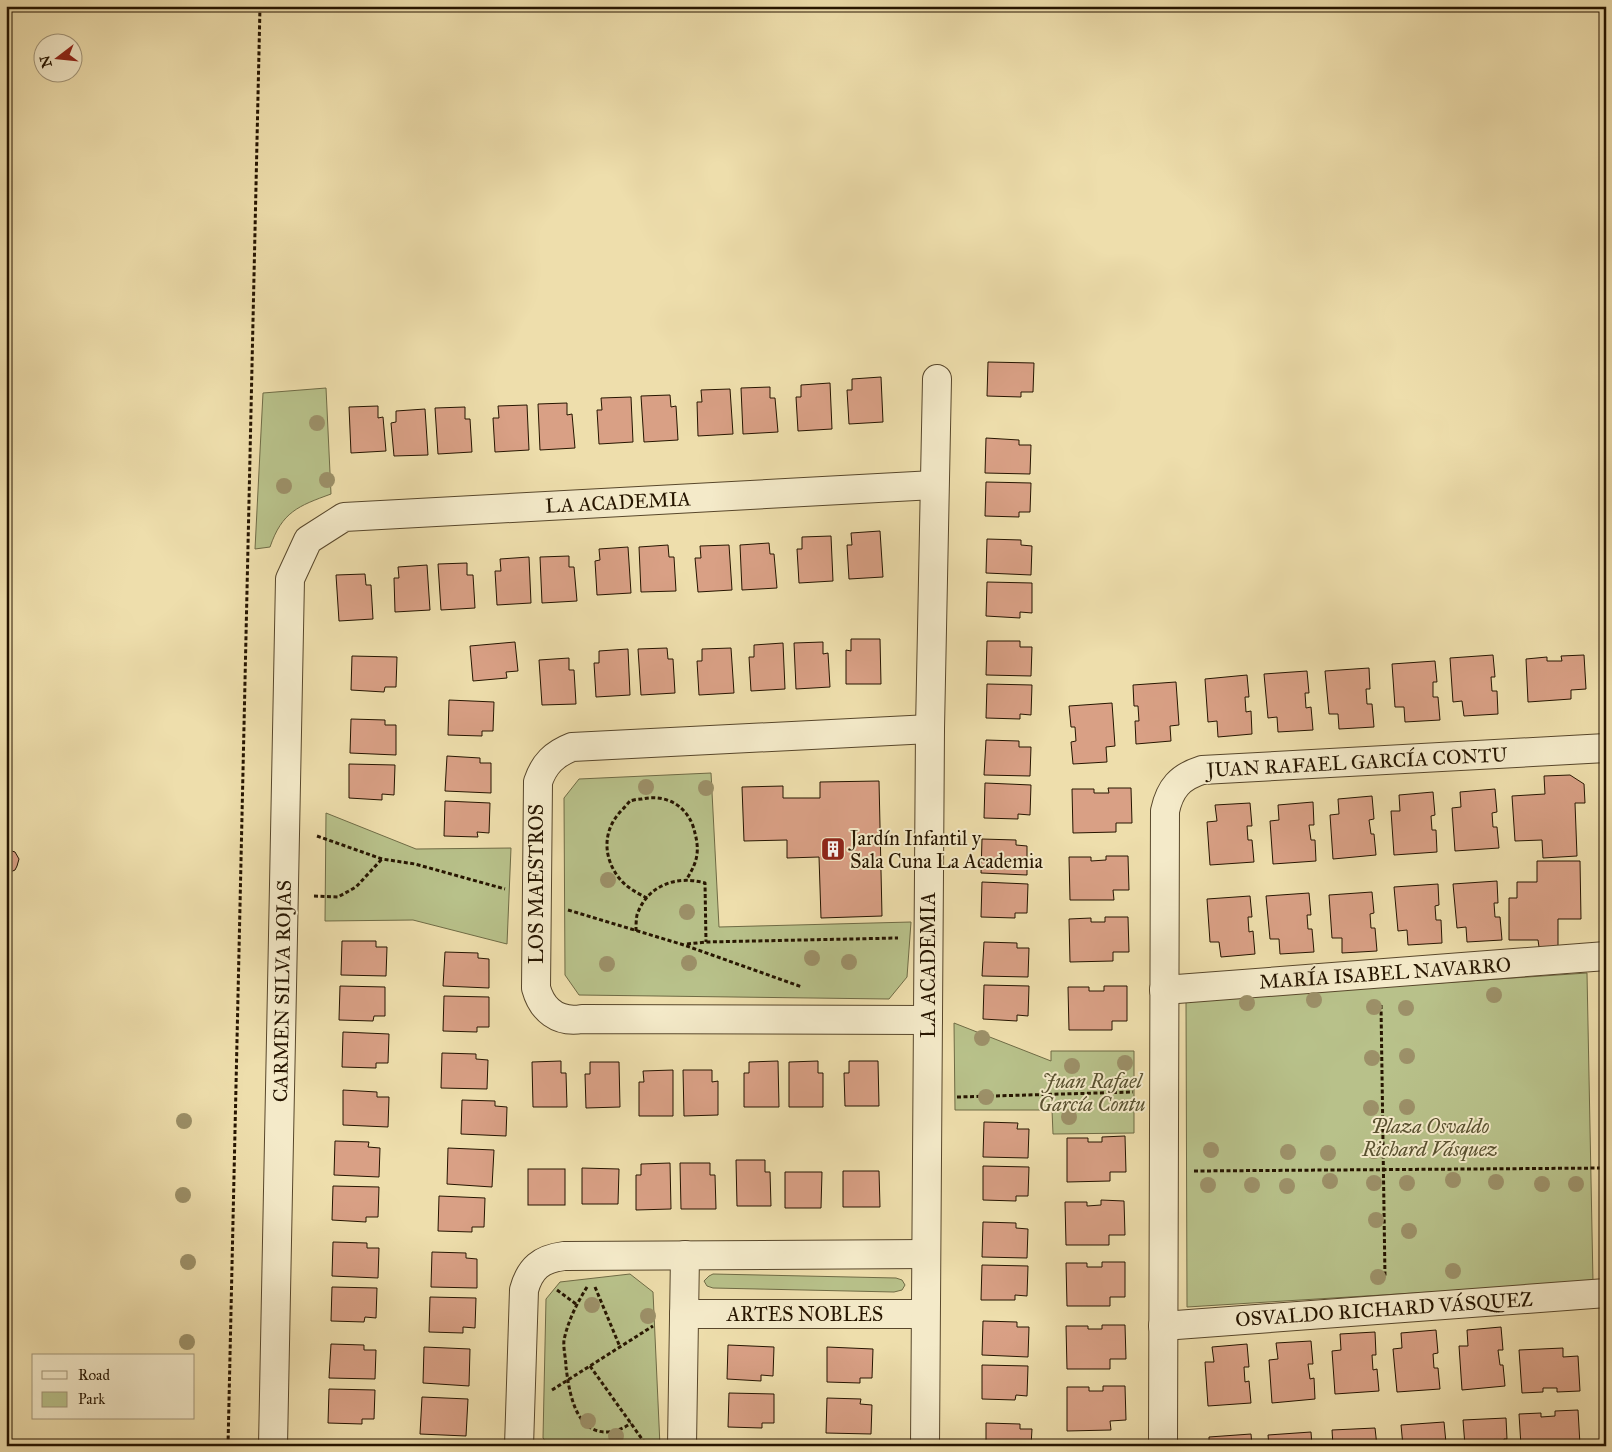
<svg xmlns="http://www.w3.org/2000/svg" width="1612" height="1452" font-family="'IM FELL Great Primer',serif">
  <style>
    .green { fill: #b8c18a; stroke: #6f6b45 }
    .building { fill: #d9a085; stroke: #261500 }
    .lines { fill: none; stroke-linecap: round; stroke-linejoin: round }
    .street-casing { stroke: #58472b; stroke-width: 30 }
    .path { stroke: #261500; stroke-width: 3; stroke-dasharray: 4 2.5; stroke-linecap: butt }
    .street { stroke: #f4eac9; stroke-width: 28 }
    .tree { fill: #9c9068 }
    .labels { text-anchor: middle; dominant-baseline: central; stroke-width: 4; stroke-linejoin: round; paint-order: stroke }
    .street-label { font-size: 20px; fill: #261500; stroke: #f4eac9 }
    .poi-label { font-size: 20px; fill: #261500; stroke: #f4eac9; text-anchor: start }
    .park-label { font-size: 20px; font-style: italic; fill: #595130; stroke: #f4eac9 }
  </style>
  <rect width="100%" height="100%" fill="#eedeac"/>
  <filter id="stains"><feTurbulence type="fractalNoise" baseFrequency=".004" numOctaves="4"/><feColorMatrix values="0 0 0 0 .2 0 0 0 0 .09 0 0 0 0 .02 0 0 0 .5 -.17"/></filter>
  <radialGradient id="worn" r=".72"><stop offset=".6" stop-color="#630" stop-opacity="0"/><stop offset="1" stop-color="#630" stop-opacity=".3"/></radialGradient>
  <g class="green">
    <path d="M326 388 331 494C298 506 282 512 270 547L255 549 263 393Z"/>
    <path d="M711 773 719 927 911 922 907 977 889 999 579 995 565 975 564 798 579 779Z"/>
    <path d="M326 813 416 849 511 848 507 944 413 920 325 921Z"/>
    <path d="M1587 973 1593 1282 1187 1307 1186 1000Z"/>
    <path d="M954 1023 1051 1061V1051H1134V1133L1053 1134 1052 1110H955Z"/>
    <path d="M630 1274 653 1292 660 1446H549L543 1438 546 1299 560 1282Z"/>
    <path d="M713 1274 896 1278 902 1280 905 1285 902 1290 894 1292 713 1288 707 1286 704 1281 709 1276Z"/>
  </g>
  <g class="building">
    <path d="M988 362 1034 363 1033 392H1021V397L987 396Z"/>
    <path d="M881 377 883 422 849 424 847 390H852V379Z"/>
    <path d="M830 383 832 429 798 431 796 397H801V385Z"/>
    <path d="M770 387V398H775L778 432 743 434 741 388Z"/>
    <path d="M730 389 733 434 698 436 697 402H702L701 390Z"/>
    <path d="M670 395 671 407 676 406 678 440 644 442 641 396Z"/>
    <path d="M631 397 633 442 599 444 597 410H602L601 398Z"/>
    <path d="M567 403V415L572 414 575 448 540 450 538 404Z"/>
    <path d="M527 405 529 450 495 452 493 418H499L498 406Z"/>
    <path d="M378 406V418L383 417 386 451 351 453 349 407Z"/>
    <path d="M465 407V419H470L472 452 438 454 435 408Z"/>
    <path d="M425 409 428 455 394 456 391 423 396 422V411Z"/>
    <path d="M986 438 1019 440V445H1031L1030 474 985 473Z"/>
    <path d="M986 482 1031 483 1030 512H1019V517L985 516Z"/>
    <path d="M880 531 883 577 849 579 847 545H852L851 533Z"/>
    <path d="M831 536 833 581 799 583 797 549H802V537Z"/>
    <path d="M987 539 1021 540V545L1032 546 1031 575 986 573Z"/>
    <path d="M769 543 770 554H774L777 588 742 590 740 545Z"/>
    <path d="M668 545 669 557H674L676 591 641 592 639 547Z"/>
    <path d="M729 545 732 590 698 592 695 558H701L700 546Z"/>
    <path d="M628 547 631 593 597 595 595 561 600 560 599 549Z"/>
    <path d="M569 556V567H574L577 601 542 603 540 557Z"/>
    <path d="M529 557 531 603 497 605 495 571H501L500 559Z"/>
    <path d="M467 563V575H473L475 608 441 610 438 564Z"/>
    <path d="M427 565 430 610 395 612 394 578H399L398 567Z"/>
    <path d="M365 574 366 585H371L373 619 339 621 336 575Z"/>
    <path d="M987 582 1032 583V613L1020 612V618L986 616Z"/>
    <path d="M851 639H880L881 684H846V650L851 651Z"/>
    <path d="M987 641H1020V647H1032L1031 676 986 675Z"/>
    <path d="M515 642 518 671 506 672 507 678 473 681 470 646Z"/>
    <path d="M823 642V654L828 653 830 687 796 689 794 643Z"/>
    <path d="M783 643 785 689 751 691 749 657H754V645Z"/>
    <path d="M667 648 668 659H673L675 693 641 695 638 649Z"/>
    <path d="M731 648 734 693 699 695 697 661H702V649Z"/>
    <path d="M628 649 630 695 596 697 594 663H599V651Z"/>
    <path d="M1493 655 1495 677H1491L1492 691H1497L1498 714 1464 716 1462 701 1453 702 1450 658Z"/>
    <path d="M1584 655 1586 689 1571 690V699L1528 702 1526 659 1547 657V661H1562L1561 656Z"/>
    <path d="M352 656 397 657 396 687H385L384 692 351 690Z"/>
    <path d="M569 658V670H574L576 704 542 705 539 660Z"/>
    <path d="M1435 661 1437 682H1433V697H1438L1440 720 1405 722 1404 707H1395L1392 664Z"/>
    <path d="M1369 668 1370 689H1366L1367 704H1372L1374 727 1339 729 1338 714H1329L1325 671Z"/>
    <path d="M1307 671 1309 693H1305L1306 708 1311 707 1313 730 1278 732 1277 717 1268 718 1264 674Z"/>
    <path d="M1247 675 1249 697H1245L1246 712 1251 711 1252 734 1218 737 1217 721 1208 722 1205 679Z"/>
    <path d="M1176 682 1179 725 1170 726 1171 741 1136 744 1135 721H1139L1138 706H1134L1133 685Z"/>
    <path d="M987 684 1032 685 1031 715 1020 714V719L986 718Z"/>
    <path d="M449 700 494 702 493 731H482V736L448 735Z"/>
    <path d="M1112 703 1115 746 1106 747 1107 762 1073 764 1071 742 1076 741 1075 727H1071L1069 706Z"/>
    <path d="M351 719 385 720V725H396V755L350 753Z"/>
    <path d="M986 740 1019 741V747H1031L1030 776 984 775Z"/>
    <path d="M447 756 480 758V763H491V793L445 791Z"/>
    <path d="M349 764 395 765 394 795 382 794V800L349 798Z"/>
    <path d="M1570 775 1584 784 1585 803H1575L1577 856 1543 858 1542 840 1515 841 1512 796 1545 794 1544 776Z"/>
    <path d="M879 781 882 916 821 918 819 857 787 858V840L744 841 742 787 783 786V798H820V782Z"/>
    <path d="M985 783 1031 785 1030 815 1018 814V819L984 818Z"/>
    <path d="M1108 788H1131L1132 823H1116V832L1073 833 1072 789H1094V793H1109Z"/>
    <path d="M1495 789 1497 812 1492 813 1493 827H1497L1499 848 1455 851 1452 808 1461 807 1460 792Z"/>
    <path d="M1433 792 1435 815 1431 816 1432 830H1436L1437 852 1394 855 1391 811H1400L1399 795Z"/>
    <path d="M1372 796 1374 819 1369 820 1371 834H1374L1376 855 1333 859 1330 815 1339 814 1338 799Z"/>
    <path d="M445 801 490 803 489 833 477 832 478 837 444 836Z"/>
    <path d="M1313 802 1314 825H1309L1311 840H1315L1316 861 1273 864 1270 821 1279 820 1278 805Z"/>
    <path d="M1250 803 1252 826H1247L1248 840H1252L1254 862 1210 865 1207 822 1217 821 1215 805Z"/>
    <path d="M982 839 1016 840V845L1027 846V875L981 873Z"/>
    <path d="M6 849 15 852 19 859 17 866 15 870 8 873H6Z"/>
    <path d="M1106 856H1128L1129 890H1113L1114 900H1070L1069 857H1091V861L1106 860Z"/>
    <path d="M1537 861H1580L1581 919H1558V947H1539L1538 940H1509V898H1517V882H1537Z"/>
    <path d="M1497 881 1498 903H1494L1495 917H1500L1502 940 1467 942 1466 927 1457 928 1453 884Z"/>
    <path d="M982 882 1028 884 1027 913H1015V918L981 917Z"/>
    <path d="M1438 884 1439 905 1435 906 1436 920H1441L1442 943 1408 945 1407 930 1398 931 1394 887Z"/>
    <path d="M1372 892 1374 913 1370 914 1371 928H1375L1377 951 1342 953V938H1332L1329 895Z"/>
    <path d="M1309 893 1311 915H1307L1308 929H1312L1314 952 1280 954 1279 939H1270L1266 896Z"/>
    <path d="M9 895 11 957H6V896Z"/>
    <path d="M1250 896 1252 917H1248L1249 932 1253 931 1255 954 1221 957 1219 942H1210L1207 899Z"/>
    <path d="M1105 917H1128L1129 952H1113V961L1070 962 1069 919 1091 918V922H1105Z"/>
    <path d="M342 941H376V947H387L386 976 341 975Z"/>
    <path d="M984 942 1017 943V948H1029L1028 977 982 976Z"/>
    <path d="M445 952 478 953V958L489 959V988L443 986Z"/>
    <path d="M984 985 1029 986 1028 1016 1017 1015V1021L983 1019Z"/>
    <path d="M340 986 385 987V1016H374L373 1021 339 1020Z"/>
    <path d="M1104 986H1127V1021H1112V1030H1069L1068 987H1089V991H1104Z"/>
    <path d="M444 996 489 997V1027H477V1032L443 1031Z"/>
    <path d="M343 1032 389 1034 388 1063H376V1068L342 1067Z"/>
    <path d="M442 1053 476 1054V1059L488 1060 487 1089 441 1088Z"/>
    <path d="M561 1061V1073H566L567 1107H533L532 1062Z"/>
    <path d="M778 1061 779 1107H744V1073H749V1062Z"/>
    <path d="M818 1061V1073H823V1107H789V1062Z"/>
    <path d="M849 1061H878L879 1106H845L844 1073H849Z"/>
    <path d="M590 1062H619L620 1107 586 1108 585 1074H590Z"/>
    <path d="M673 1070V1116H639V1082H644L643 1071Z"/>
    <path d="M683 1070H712V1082L718 1081V1115L684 1116Z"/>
    <path d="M343 1090 377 1092V1097H389L388 1127 343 1125Z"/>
    <path d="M462 1100 495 1101V1106L507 1107 506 1136 461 1134Z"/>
    <path d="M984 1122 1018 1123 1017 1129H1029L1028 1158 983 1157Z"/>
    <path d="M1125 1136 1126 1172H1110V1181L1067 1182V1138H1088V1142H1102V1137Z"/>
    <path d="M335 1141 369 1142 368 1147 380 1148 379 1177 334 1175Z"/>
    <path d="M448 1148 494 1150 492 1187 447 1184Z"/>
    <path d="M736 1160H765V1172H770L771 1206H737Z"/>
    <path d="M670 1163 671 1209 636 1210V1175H641V1164Z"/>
    <path d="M680 1163H710V1175H715L716 1209H681Z"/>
    <path d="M983 1166 1029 1167 1028 1196H1016V1201L983 1200Z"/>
    <path d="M582 1168 619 1169 618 1204H582Z"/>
    <rect x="528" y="1169" width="37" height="36"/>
    <path d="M843 1171H879L880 1207H843Z"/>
    <path d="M785 1172H822L821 1208H785Z"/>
    <path d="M333 1186 379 1187 378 1217H366V1222L332 1220Z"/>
    <path d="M439 1196 485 1198 484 1227H472V1232L438 1231Z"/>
    <path d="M1101 1200 1124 1201 1125 1235H1109V1245H1066L1065 1202H1087V1206L1101 1205Z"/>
    <path d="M983 1222 1016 1223V1228L1028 1229 1027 1258 982 1257Z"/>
    <path d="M333 1242 367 1243V1248H379L378 1278 332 1276Z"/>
    <path d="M432 1252 466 1253V1258L477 1259V1288L431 1287Z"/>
    <path d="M1102 1262H1125V1297H1110V1306H1067L1066 1263H1087V1267H1102Z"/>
    <path d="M982 1265 1028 1266 1027 1296 1015 1295V1300H981Z"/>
    <path d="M332 1287 377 1288 376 1318 365 1317 364 1322 331 1321Z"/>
    <path d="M430 1297 476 1298 475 1328 463 1327V1333L429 1332Z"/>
    <path d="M983 1321 1017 1322V1327H1029L1028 1357 982 1355Z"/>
    <path d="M1102 1325H1125L1126 1359H1110V1369H1067L1066 1326H1088V1329H1102Z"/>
    <path d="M1501 1327 1503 1350H1498L1500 1365H1503L1505 1386 1462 1390 1459 1346H1468L1467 1330Z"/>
    <path d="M1436 1330 1438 1353 1433 1354 1434 1368H1438L1440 1389 1397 1392 1393 1349 1402 1348 1401 1333Z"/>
    <path d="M1375 1332 1376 1355H1372L1373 1370 1377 1369 1379 1391 1335 1394 1332 1351 1341 1350 1340 1334Z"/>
    <path d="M1311 1341 1313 1364H1308L1310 1379 1314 1378 1315 1399 1272 1403 1269 1360 1278 1359 1276 1343Z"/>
    <path d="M331 1344 364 1345V1350H376L375 1379 329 1378Z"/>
    <path d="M1247 1344 1249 1367H1244L1245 1382 1249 1381 1251 1403 1208 1406 1205 1362H1214L1212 1347Z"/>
    <path d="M728 1345 774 1347 773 1376 761 1375V1381L727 1379Z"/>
    <path d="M424 1347 470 1349 469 1386 423 1383Z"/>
    <path d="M827 1347 873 1349 872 1378H860V1383L827 1382Z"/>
    <path d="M1563 1348V1357L1578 1356 1580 1391 1557 1392V1388H1543V1392L1522 1393 1519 1350Z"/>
    <path d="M982 1365 1028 1366 1027 1396 1016 1395 1015 1400 982 1399Z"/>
    <path d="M1103 1386H1125L1126 1420 1110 1421 1111 1430 1067 1431V1387H1089V1391H1103Z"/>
    <path d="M329 1389 375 1390 374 1419H362V1424L328 1423Z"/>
    <path d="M729 1393 774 1394V1423H762V1428L728 1427Z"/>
    <path d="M422 1397 468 1399 466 1436 420 1434Z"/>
    <path d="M827 1398 861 1399 860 1404 872 1405 871 1434 826 1433Z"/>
    <path d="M1578 1410 1580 1445 1521 1446 1519 1414 1541 1413V1417L1555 1416V1411Z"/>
    <path d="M1506 1418 1507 1439H1504V1446H1465L1463 1420Z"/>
    <path d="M1444 1422 1446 1443H1442V1446H1403L1401 1425Z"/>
    <path d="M986 1423 1020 1424V1429H1032L1031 1446H986Z"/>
    <path d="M1375 1428 1377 1446H1333L1332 1430Z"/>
    <path d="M1311 1432 1312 1446H1269L1268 1435Z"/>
    <path d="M1251 1434 1252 1446H1209V1437Z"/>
    <path d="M329 1444 365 1446H328Z"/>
  </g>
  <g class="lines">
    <defs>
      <g id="street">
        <path d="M1164 990 1606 956"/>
        <path d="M928 1020 582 1019C558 1023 542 1010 536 988L538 782C544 764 554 754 572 747L930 729"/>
        <path d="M684 1314H925"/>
        <path d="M1163 1326 1606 1293"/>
        <path d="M273 1446 290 579 308 540 344 517 934 485"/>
        <path d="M519 1446 524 1290C530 1268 541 1259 564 1256L926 1254"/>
        <path d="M682 1446 685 1255"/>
        <path d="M925 1446 930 729 937 379"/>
        <path d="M1163 1446 1165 811C1170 788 1180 777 1202 770L1606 748"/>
      </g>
    </defs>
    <use href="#street" class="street-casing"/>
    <g class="path">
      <path d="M317 836 382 859 415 864 505 889"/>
      <path d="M314 896 338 897 356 887 382 859"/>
      <path d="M647 898C637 893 626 887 619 878 602 856 603 829 622 810 625 807 628 803 630 801 633 800 638 799 642 799 664 794 685 804 693 826 700 849 699 860 686 880"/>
      <path d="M568 910 684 945 802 987"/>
      <path d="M636 931C636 926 636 920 637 915 647 885 677 875 705 883L706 942"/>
      <path d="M687 944 706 942 898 938"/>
      <path d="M1381 1005 1385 1278"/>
      <path d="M957 1097 1133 1092"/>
      <path d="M1194 1171 1606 1168"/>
      <path d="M587 1287C577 1303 568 1321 564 1340 563 1348 566 1359 566 1367 569 1391 575 1433 607 1432 617 1431 623 1429 631 1423"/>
      <path d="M595 1287 620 1347"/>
      <path d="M557 1290 576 1304"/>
      <path d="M590 1366 647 1446"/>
      <path d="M552 1390 653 1326"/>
      <path d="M228 1446 260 6"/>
    </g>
    <use href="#street" class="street"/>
  </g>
  <g class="tree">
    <circle cx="317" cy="423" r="8"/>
    <circle cx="327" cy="480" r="8"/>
    <circle cx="284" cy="486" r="8"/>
    <circle cx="646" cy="787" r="8"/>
    <circle cx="706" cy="788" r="8"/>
    <circle cx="608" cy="880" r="8"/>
    <circle cx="687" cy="912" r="8"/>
    <circle cx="812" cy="958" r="8"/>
    <circle cx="849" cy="962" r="8"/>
    <circle cx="689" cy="963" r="8"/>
    <circle cx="607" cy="964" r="8"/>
    <circle cx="1494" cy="995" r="8"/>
    <circle cx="1314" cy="1000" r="8"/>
    <circle cx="1247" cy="1003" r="8"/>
    <circle cx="1374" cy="1007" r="8"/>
    <circle cx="1406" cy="1008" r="8"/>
    <circle cx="982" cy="1038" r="8"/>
    <circle cx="1407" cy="1056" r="8"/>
    <circle cx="1372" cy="1058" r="8"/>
    <circle cx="1125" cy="1063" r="8"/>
    <circle cx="1072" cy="1066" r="8"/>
    <circle cx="986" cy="1097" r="8"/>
    <circle cx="1407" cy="1107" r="8"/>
    <circle cx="1371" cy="1108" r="8"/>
    <circle cx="1069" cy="1117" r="8"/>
    <circle cx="184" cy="1121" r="8"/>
    <circle cx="1211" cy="1150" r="8"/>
    <circle cx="1374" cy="1151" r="8"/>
    <circle cx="1288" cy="1152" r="8"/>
    <circle cx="1328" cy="1153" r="8"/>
    <circle cx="1453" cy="1180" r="8"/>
    <circle cx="1330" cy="1181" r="8"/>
    <circle cx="1496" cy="1182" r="8"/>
    <circle cx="1374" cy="1183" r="8"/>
    <circle cx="1407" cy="1183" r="8"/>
    <circle cx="1542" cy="1184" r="8"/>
    <circle cx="1576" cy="1184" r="8"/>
    <circle cx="1208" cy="1185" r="8"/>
    <circle cx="1252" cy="1185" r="8"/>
    <circle cx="1287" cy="1186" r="8"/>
    <circle cx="183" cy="1195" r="8"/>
    <circle cx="1376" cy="1220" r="8"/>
    <circle cx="1409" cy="1231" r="8"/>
    <circle cx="188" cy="1262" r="8"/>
    <circle cx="1453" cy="1271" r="8"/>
    <circle cx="1378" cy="1277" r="8"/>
    <circle cx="592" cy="1305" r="8"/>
    <circle cx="648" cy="1316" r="8"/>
    <circle cx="187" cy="1342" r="8"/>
    <circle cx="588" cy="1421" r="8"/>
    <circle cx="616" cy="1436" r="8"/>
  </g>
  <defs>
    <symbol id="building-square" viewBox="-11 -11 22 22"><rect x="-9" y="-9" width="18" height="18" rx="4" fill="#8f2418" stroke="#f4eac9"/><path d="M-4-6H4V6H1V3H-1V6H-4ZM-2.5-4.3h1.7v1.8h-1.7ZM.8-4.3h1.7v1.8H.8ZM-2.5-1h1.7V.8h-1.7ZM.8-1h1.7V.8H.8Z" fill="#fff"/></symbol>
  </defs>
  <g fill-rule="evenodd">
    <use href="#building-square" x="819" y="835" width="28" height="28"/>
  </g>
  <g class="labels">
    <g class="street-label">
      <text transform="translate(618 502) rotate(-3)">LA ACADEMIA</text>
      <text transform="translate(1357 762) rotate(-3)">JUAN RAFAEL GARCÍA CONTU</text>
      <text transform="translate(536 884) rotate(-90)">LOS MAESTROS</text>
      <text transform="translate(928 965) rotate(-90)">LA ACADEMIA</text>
      <text transform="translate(1385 973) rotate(-4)">MARÍA ISABEL NAVARRO</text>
      <text transform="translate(282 991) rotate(-89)">CARMEN SILVA ROJAS</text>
      <text transform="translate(1384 1309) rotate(-4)">OSVALDO RICHARD VÁSQUEZ</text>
      <text x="805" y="1314">ARTES NOBLES</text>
    </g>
    <g class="poi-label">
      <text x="850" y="838">Jardín Infantil y<tspan x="850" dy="23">Sala Cuna La Academia</tspan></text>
    </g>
    <g class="park-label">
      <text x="1092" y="1081">Juan Rafael<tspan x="1092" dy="23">García Contu</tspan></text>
      <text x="1430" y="1126">Plaza Osvaldo<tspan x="1430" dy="23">Richard Vásquez</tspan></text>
    </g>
  </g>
  <rect width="1612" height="1452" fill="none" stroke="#eedeac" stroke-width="25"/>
  <rect x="8" y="8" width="1597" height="1437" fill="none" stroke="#261500" stroke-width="2.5"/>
  <rect x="12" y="12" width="1587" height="1427" fill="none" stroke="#261500"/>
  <rect x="32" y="1354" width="162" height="65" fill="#f4eac9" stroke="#a29579"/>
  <rect x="42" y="1371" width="25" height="8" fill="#f4eac9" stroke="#a29579"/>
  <text x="78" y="1380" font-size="15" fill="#261500">Road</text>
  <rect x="42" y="1392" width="25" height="15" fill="#b8c18a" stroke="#a29579"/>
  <text x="78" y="1404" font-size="15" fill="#261500">Park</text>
  <g transform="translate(58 58) rotate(254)"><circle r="24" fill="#f4eac9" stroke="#a29579"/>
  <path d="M0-4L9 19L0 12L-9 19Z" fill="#8f2418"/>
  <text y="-8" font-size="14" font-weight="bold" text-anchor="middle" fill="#261500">N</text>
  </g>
  <rect width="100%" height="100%" filter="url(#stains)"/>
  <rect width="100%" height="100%" fill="url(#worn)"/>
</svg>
